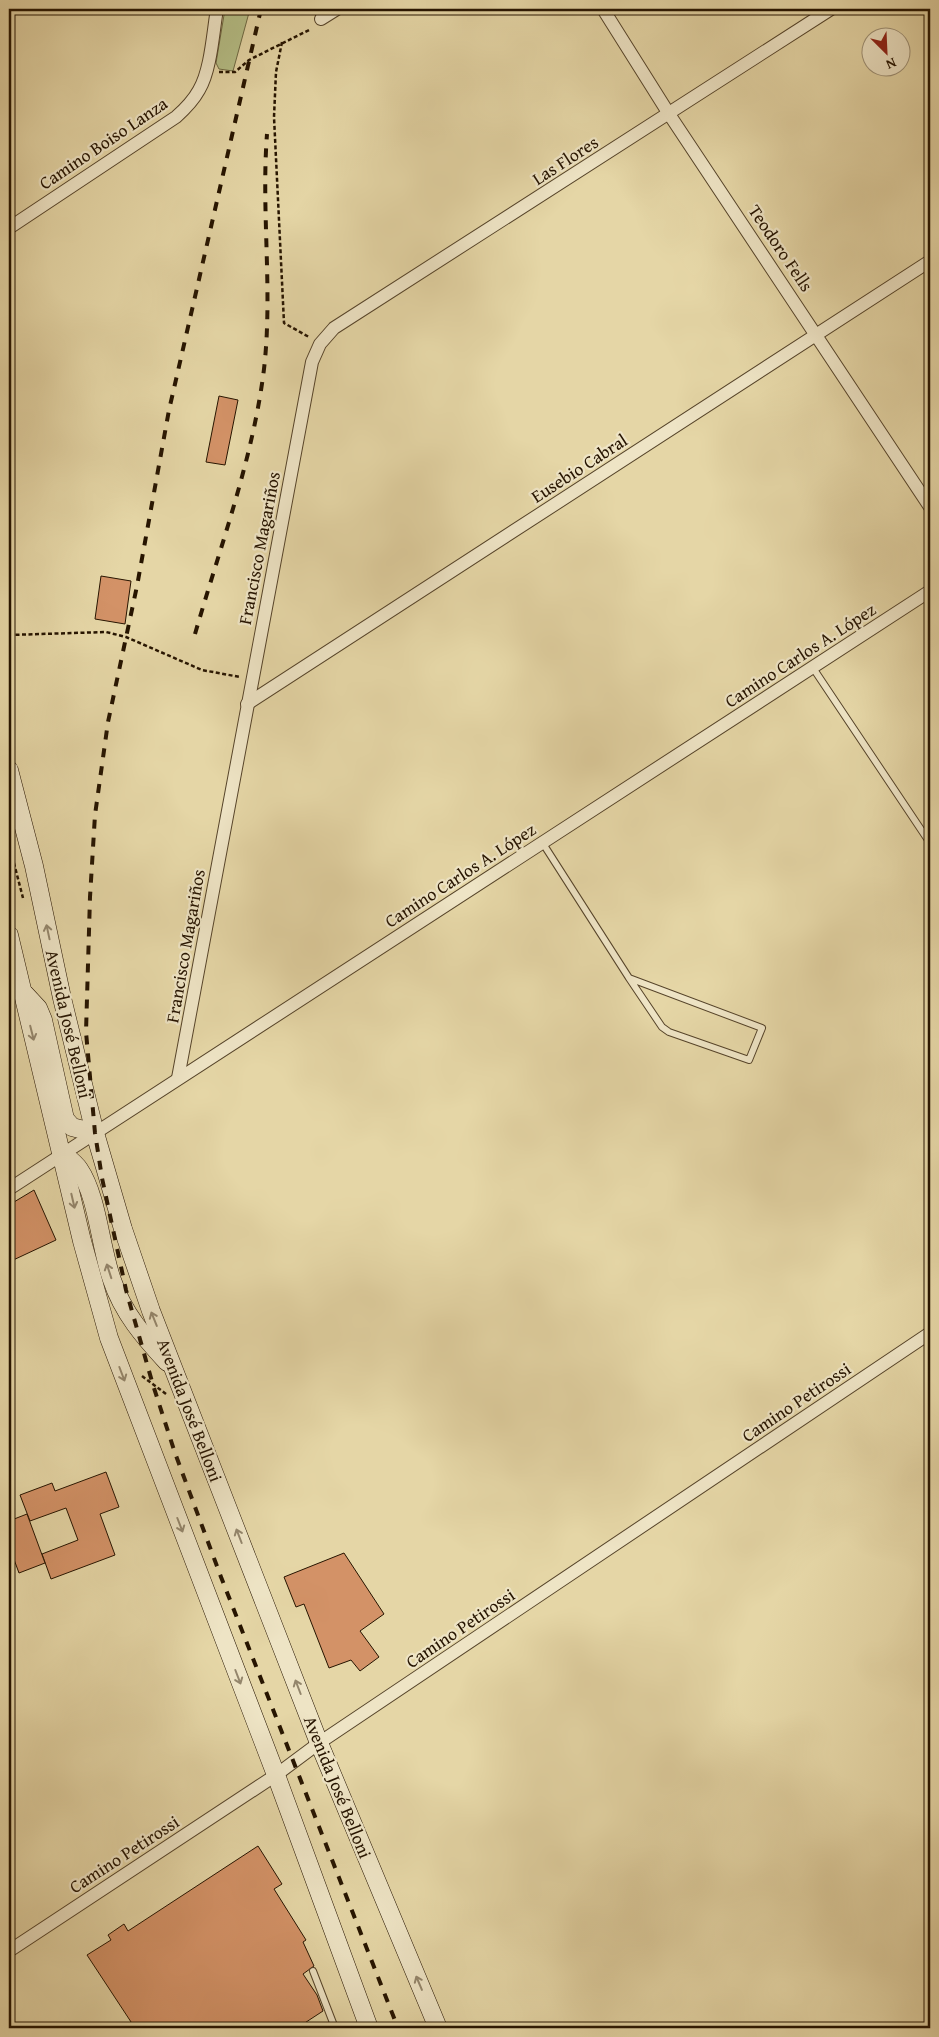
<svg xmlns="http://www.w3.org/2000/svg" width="939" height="2037" font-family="'Gentium Book Plus',serif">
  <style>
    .green { fill: #b5be86; stroke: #6e6943 }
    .building { fill: #d39267; stroke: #261400 }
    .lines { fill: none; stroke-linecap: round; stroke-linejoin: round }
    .lane-casing { stroke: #56442a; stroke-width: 8 }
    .street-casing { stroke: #56442a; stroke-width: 14 }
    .secondary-casing { stroke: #261400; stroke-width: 19 }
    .path { stroke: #261400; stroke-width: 2.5; stroke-dasharray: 4 2.5; stroke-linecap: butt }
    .lane { stroke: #eee4c5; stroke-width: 6 }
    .street { stroke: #eee4c5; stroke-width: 12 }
    .secondary { stroke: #eee4c5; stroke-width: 18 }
    .rail { stroke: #261400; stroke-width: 4; stroke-dasharray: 9 9; stroke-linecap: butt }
    .oneway { stroke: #94866c }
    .labels { text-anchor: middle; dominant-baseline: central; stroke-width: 4.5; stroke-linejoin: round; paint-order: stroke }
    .street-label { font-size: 18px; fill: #261400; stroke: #eee4c5 }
  </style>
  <rect width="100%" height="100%" fill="#e5d6a6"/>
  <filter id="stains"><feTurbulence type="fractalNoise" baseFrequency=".004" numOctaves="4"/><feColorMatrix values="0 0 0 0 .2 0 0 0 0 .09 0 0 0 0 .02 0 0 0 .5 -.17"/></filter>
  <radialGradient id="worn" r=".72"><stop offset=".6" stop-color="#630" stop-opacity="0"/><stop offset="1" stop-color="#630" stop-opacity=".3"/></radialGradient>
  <path class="green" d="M225 9H250L233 71 219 69 216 63Z"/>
  <g class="building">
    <path d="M219 396 238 400 225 465 206 462Z"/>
    <path d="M101 576 131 581 125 624 95 619Z"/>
    <path d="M34 1190 56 1240 9 1262V1205Z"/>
    <path d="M106 1472 119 1507 100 1514 115 1555 51 1579 42 1554 78 1540 66 1508 30 1521 20 1495 52 1483 55 1491Z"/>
    <path d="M27 1514 45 1563 19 1573 9 1546V1521Z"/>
    <path d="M344 1553 384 1614 360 1631 379 1657 360 1671 351 1660 329 1668 304 1604 296 1607 284 1577Z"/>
    <path d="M258 1846 282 1884 274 1889 306 1940 303 1942 314 1966 303 1974 317 1995 323 2011 297 2028H135L87 1955 111 1940 108 1935 124 1924 128 1931Z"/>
  </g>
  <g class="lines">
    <defs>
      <g id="lane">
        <path d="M813 668 930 843"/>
        <path d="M542 842 629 978 762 1028 749 1060 669 1032 662 1027 629 978"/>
        <path d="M313 1971 335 2028"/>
      </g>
      <g id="street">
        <path d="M603 9 669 114 930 507"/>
        <path d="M321 19 337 9"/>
        <path d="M9 228 176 117C185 109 193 101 199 90 211 70 213 32 217 9"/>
        <path d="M247 704 930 261"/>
        <path d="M178 1078 312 362 320 344 334 328 831 9"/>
        <path d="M9 1189 930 591"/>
        <path d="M9 1951 276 1775 319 1743 930 1333"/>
      </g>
      <g id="secondary">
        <path d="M9 770 34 866 62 998 95 1133 123 1229 151 1311 319 1743 438 2028"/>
        <path d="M9 935 82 1241 109 1338 276 1775 369 2028"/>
        <path d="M25 994 38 1008 43 1020 65 1119 72 1127 95 1133"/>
        <path d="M62 1153C68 1158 75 1163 79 1169 98 1197 100 1247 112 1280 123 1313 144 1337 167 1362"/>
      </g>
    </defs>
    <use href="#lane" class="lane-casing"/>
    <use href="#street" class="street-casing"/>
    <use href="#secondary" class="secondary-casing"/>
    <g class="path">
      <path d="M282 42 276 72 274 117 284 323 309 337"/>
      <path d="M219 72H235L249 60 311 29"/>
      <path d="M9 635 106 632 126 637 202 670 240 677"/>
      <path d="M9 844 23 898"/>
      <path d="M142 1376 166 1394"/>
    </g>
    <use href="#lane" class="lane"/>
    <use href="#street" class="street"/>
    <use href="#secondary" class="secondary"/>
    <g class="rail">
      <path d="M261 9 169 410 137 586 108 722 95 815 90 897 86 1032 95 1133 102 1178 126 1290 153 1385 175 1453 221 1577 398 2028"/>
      <path d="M195 634C220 547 253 459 264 369 273 291 261 212 267 134"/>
    </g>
  </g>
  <defs><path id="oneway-shaft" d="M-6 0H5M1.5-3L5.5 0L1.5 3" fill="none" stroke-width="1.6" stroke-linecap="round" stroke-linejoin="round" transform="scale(1.25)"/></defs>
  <g class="oneway">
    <use href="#oneway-shaft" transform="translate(48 932) rotate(-102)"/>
    <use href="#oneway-shaft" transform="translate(32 1033) rotate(76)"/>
    <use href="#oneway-shaft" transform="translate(73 1201) rotate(77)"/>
    <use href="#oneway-shaft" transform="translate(109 1271) rotate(-108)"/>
    <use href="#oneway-shaft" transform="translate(154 1319) rotate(-112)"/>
    <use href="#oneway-shaft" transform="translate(122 1374) rotate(69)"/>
    <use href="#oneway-shaft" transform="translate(180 1525) rotate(69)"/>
    <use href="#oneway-shaft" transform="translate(239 1536) rotate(-111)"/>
    <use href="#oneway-shaft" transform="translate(238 1677) rotate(69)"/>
    <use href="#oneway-shaft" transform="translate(298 1687) rotate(-111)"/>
    <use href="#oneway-shaft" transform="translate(419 1983) rotate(-113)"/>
  </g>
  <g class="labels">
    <g class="street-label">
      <text transform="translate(103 143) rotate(-34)">Camino Boiso Lanza</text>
      <text transform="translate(565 160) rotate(-33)">Las Flores</text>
      <text transform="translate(781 248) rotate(56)">Teodoro Fells</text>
      <text transform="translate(579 468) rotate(-33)">Eusebio Cabral</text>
      <text transform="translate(259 548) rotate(-79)">Francisco Magariños</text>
      <text transform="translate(800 655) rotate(-33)">Camino Carlos A. López</text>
      <text transform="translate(460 875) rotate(-33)">Camino Carlos A. López</text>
      <text transform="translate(185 946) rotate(-80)">Francisco Magariños</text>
      <text transform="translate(69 1024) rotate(77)">Avenida José Belloni</text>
      <text transform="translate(796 1402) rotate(-34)">Camino Petirossi</text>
      <text transform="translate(190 1410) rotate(69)">Avenida José Belloni</text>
      <text transform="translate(460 1628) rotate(-34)">Camino Petirossi</text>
      <text transform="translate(338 1787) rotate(68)">Avenida José Belloni</text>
      <text transform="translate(124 1854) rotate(-33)">Camino Petirossi</text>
    </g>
  </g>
  <rect width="939" height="2037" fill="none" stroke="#e5d6a6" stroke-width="30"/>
  <rect x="10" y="10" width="919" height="2017" fill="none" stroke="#261400" stroke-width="2.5"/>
  <rect x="15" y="15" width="909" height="2007" fill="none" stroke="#261400"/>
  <g transform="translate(886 52) rotate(156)"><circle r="24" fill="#eee4c5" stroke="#9e9176"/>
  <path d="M0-4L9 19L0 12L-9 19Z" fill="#8f2418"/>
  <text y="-8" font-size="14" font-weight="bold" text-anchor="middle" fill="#261400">N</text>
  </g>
  <rect width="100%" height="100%" filter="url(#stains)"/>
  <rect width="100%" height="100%" fill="url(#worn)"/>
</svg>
